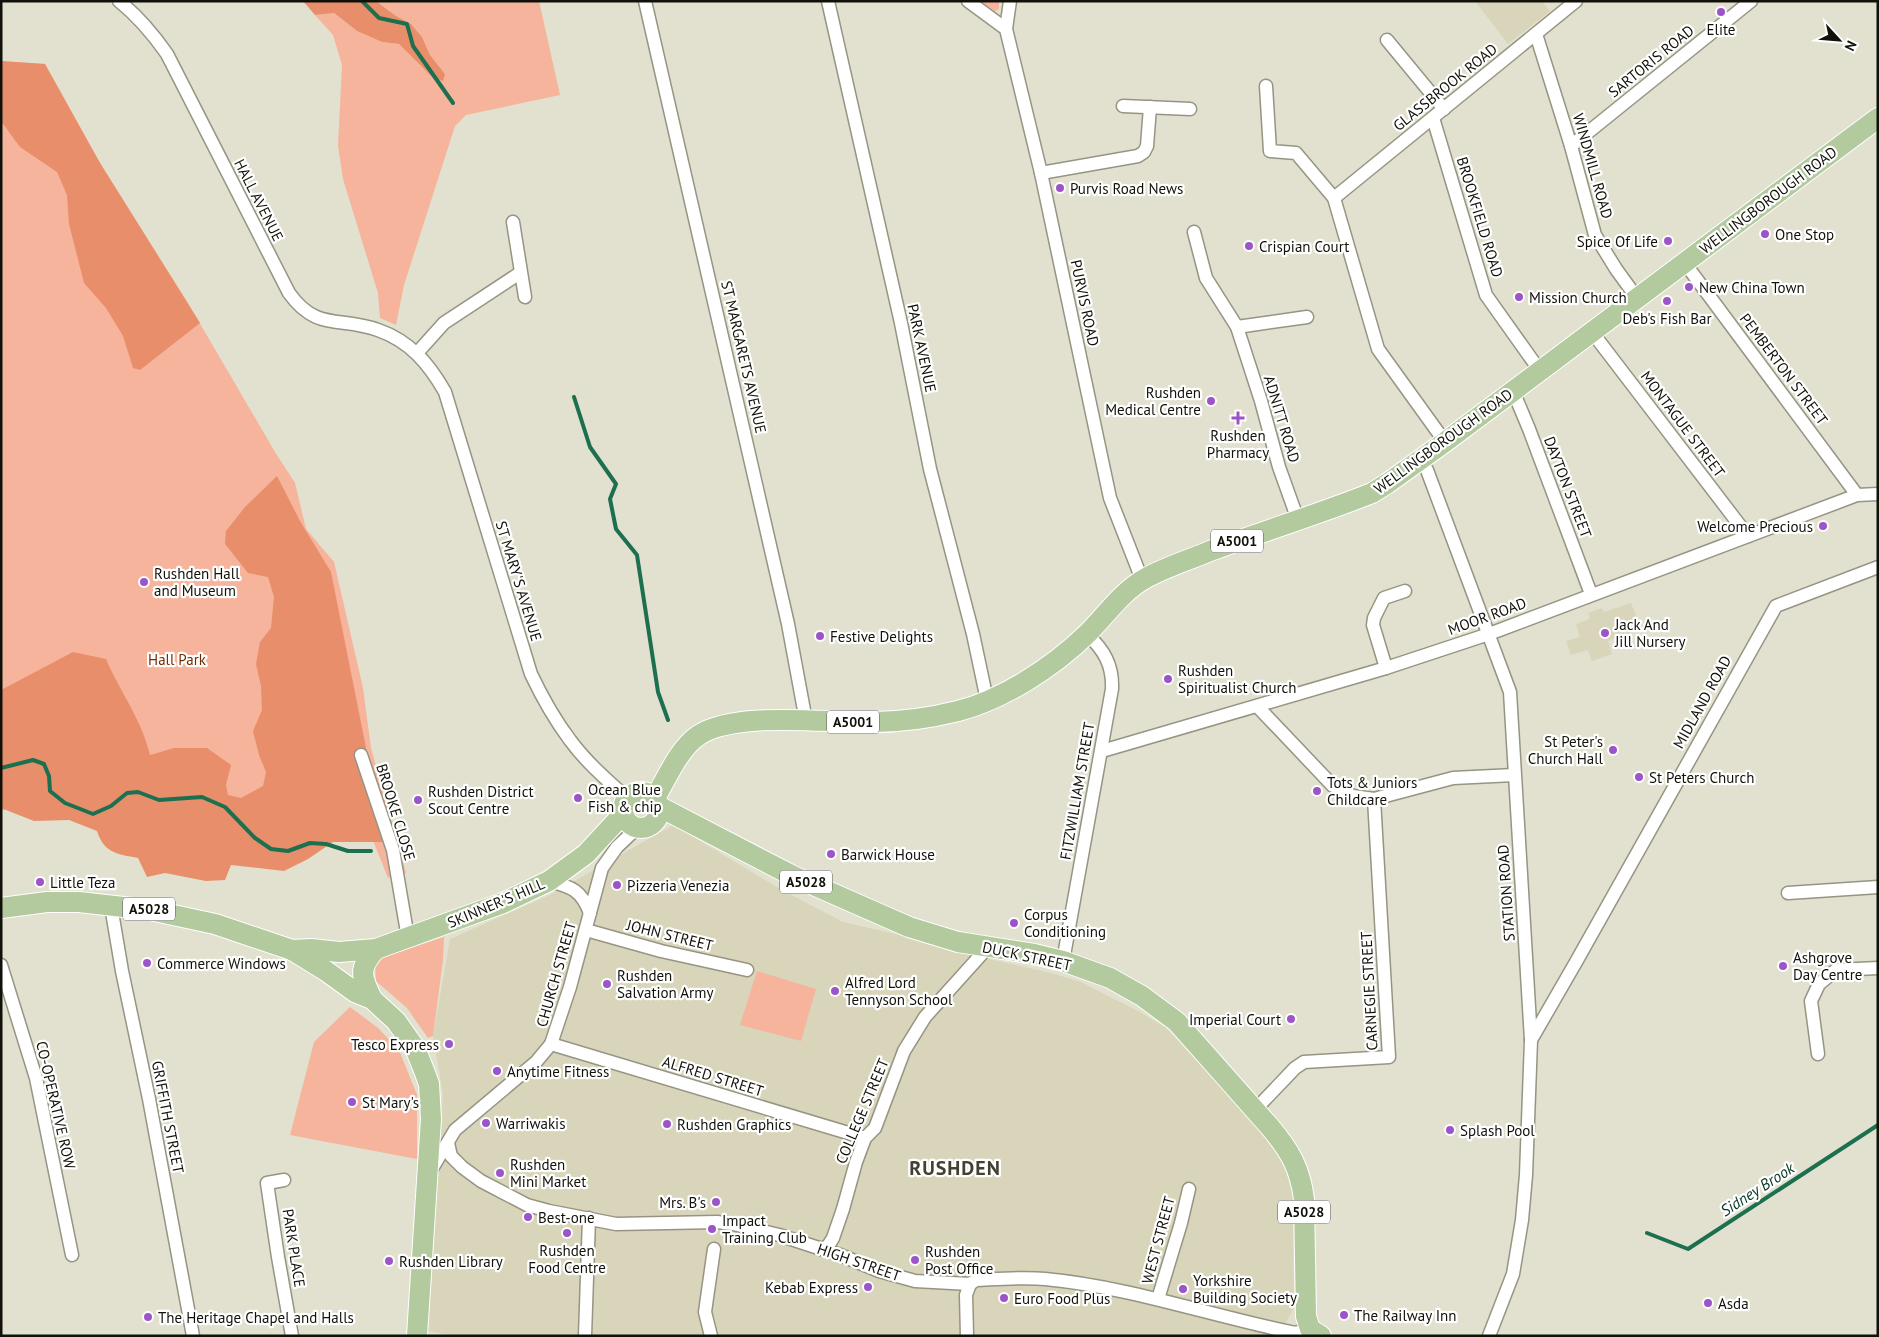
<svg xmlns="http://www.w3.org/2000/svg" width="1879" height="1337" font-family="'PT Sans',sans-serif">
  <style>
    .built { fill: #d8d5bb }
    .green { fill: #f5b49b }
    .forest { fill: #e98e6b }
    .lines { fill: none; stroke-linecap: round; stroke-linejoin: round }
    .stream { stroke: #1c704f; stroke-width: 4 }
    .street-casing { stroke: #969483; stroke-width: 15 }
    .primary-casing { stroke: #fff; stroke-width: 22 }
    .street { stroke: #fff; stroke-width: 12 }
    .primary { stroke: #b2ca9e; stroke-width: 20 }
    .poi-dot { fill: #9c55c9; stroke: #fff; stroke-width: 2 }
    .labels { text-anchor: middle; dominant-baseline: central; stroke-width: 4.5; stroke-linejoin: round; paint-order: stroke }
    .shield { fill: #fff; stroke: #585854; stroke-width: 1 }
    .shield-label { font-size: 14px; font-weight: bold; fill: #11110a }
    .poi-label { font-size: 15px; fill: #11110a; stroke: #fff; text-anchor: start }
    .street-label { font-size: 15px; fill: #11110a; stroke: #fff }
    .park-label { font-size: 15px; fill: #792900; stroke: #fff }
    .water-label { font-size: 16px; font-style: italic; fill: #073826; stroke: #fff }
    .district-label { font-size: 20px; font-weight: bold; letter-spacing: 1px; fill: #434132; stroke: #fff }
  </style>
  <rect width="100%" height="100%" fill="#e2e0ce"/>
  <g class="built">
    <path d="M1475 1H1542L1550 11 1508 44Z"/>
    <path d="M1631 603 1641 629 1608 641 1612 654 1592 661 1588 650 1571 655 1566 641 1580 637 1576 624 1590 619 1588 613 1602 608 1604 612Z"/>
    <path d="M673 825 782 890 843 922 904 936 949 950 1051 973 1081 982 1138 1011 1165 1027 1283 1152 1293 1192 1294 1307 1279 1336H455L427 1331 443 1094 433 1036 450 939 550 895Z"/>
  </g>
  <g class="green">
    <path d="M376 1H539L560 95 466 115 455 126 404 285 396 325 380 318 378 293 343 179 338 146 342 65 333 35 315 15 334 13 357 31 382 42 399 44 433 78 445 74 430 55 422 37 411 24 396 16Z"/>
    <path d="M980 1H999V9L995 11Z"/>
    <path d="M1 61 45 64 100 163 188 303 275 452 295 483 306 529 334 562 363 688 371 748 406 873 388 878 364 818 36 800 1 811Z"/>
    <path d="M444 937 443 960 433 1036 428 1038 407 1008 376 981 375 966 380 958Z"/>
    <path d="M757 971 816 989 801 1041 740 1025Z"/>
    <path d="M350 1007 378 1028 399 1050 417 1095V1159L290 1135 314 1042Z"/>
  </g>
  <g class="forest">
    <path d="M303 1H376L396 16 411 24 422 37 430 55 445 74 443 81 433 78 399 44 382 42 357 31 334 13 315 15Z"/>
    <path d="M1 61 45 64 100 163 200 323 140 370 133 368 123 336 106 308 84 283 69 224 67 195 57 172 20 147 1 121Z"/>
    <path d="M277 476 300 521 331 572 369 763 391 819 382 842H333L308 859 284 871 231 865 225 880 206 881 165 873 147 877 138 858C117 854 104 853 97 831L69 820 34 821 1 808V690L73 652 106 659C120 692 142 720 150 755L174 748H207L231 765 226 785 228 795 241 798 263 786 266 772 259 755 253 731 262 710 261 686 256 664 260 642 271 628 274 597 268 577 248 573 225 544 226 531 245 507Z"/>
  </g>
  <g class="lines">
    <g class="stream">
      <path d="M362 1 379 18 407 24 413 46 453 103"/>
      <path d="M574 397 590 447 616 484 610 499 616 529 637 555 658 692 668 720"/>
      <path d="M1 768 33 760 44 764 49 776 50 791 65 803 93 814 111 806 127 793 138 792 159 800 202 797 225 807 255 838 271 849 288 851 310 843 326 844 348 851H371"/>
      <path d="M1647 1233 1688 1249 1878 1125"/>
    </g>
    <defs>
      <g id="street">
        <path d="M119 1C139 17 153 34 167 54L289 293C317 332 340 316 378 330 410 341 429 364 445 392L531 674C542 697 554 719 570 740 586 762 607 780 627 798"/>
        <path d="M645 1 788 624 806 721"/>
        <path d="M828 1 901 323 930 469 973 634 987 700"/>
        <path d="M968 1 1006 29 1041 173 1110 498 1139 572 1143 579"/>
        <path d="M1006 29 1010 1"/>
        <path d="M1536 34 1571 146 1595 235 1616 269 1637 298"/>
        <path d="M1387 40 1444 109"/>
        <path d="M1266 86 1270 151 1296 153 1334 198 1378 349 1445 442"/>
        <path d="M1123 106 1190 109"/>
        <path d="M1433 118 1486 295 1540 371"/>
        <path d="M1571 146 1751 1"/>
        <path d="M1041 173 1138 156 1144 152 1147 146 1150 107"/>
        <path d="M1334 198 1576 1"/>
        <path d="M513 222 525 297"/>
        <path d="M1194 232 1206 278 1237 327 1261 401 1279 467 1298 520"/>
        <path d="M1684 262 1857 495"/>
        <path d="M1237 327 1307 317"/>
        <path d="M1592 332 1748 536"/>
        <path d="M417 353 444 323 520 273"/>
        <path d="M1511 392 1516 398 1529 429 1591 594"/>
        <path d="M1421 460 1427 470 1510 692 1531 1040 1526 1175 1522 1220 1513 1274 1489 1336"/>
        <path d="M1386 668 1373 625 1374 618 1384 598 1405 591"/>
        <path d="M1258 707 1333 786 1353 796 1374 799 1453 778 1514 775"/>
        <path d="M1102 751 1386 668 1489 634 1857 495 1878 494"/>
        <path d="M361 755 393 850 408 938"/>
        <path d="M549 881C572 887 581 890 590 913"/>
        <path d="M1788 893 1878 887"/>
        <path d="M113 905 112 912 122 971 149 1099 193 1336"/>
        <path d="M586 930 661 951 747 970"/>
        <path d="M1063 961 1112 689C1113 665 1104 650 1087 634"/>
        <path d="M1 965 36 1078 72 1255"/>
        <path d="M1531 1040 1576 962 1776 606 1878 567"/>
        <path d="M551 1044 865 1138"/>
        <path d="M1818 1054 1811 1001 1819 984 1836 970 1878 968"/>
        <path d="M1255 1110 1295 1068 1304 1062 1389 1057 1374 799"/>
        <path d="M448 1143 451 1156 462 1167 481 1181 527 1205 549 1211 616 1224 717 1222 733 1224 779 1235 840 1255 879 1271 915 1281 970 1284 976 1280C999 1279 1023 1277 1045 1279 1130 1287 1211 1316 1295 1333L1310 1329"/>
        <path d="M430 1172 455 1130 536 1062 551 1044 570 987 602 868 617 847 637 828"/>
        <path d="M284 1180 267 1183 278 1257 292 1336"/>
        <path d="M821 1249 828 1246 833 1238 843 1209 856 1162 865 1138 875 1128 904 1051 925 1017 988 947"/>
        <path d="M1158 1299 1181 1223 1189 1189"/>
        <path d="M585 1336 589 1218"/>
        <path d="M711 1336 705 1312 714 1249"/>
        <path d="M967 1336 966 1295 970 1284"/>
      </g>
      <g id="primary">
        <circle cx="641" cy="810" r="18"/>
        <path d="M655 798C667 778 679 748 699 735 735 712 819 722 861 722 894 723 926 719 958 711 1004 699 1053 667 1087 634 1106 615 1122 591 1146 578 1166 567 1189 560 1210 551 1264 531 1319 514 1372 493L1388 483 1445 442 1878 118"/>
        <path d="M660 807 793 876 909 927 958 942 1034 954 1063 961 1110 978 1142 996 1177 1022 1270 1127C1290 1151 1300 1168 1304 1199L1306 1316 1310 1329 1321 1336"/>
        <path d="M1 908 47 902H79L150 910 215 924 292 950 326 971 355 992 372 999 396 1021 415 1048 425 1073 429 1084 431 1119 417 1336"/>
        <path d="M292 950 311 949 339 952 376 949 503 903 549 881 586 854 623 814"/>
        <path d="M372 999C361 976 358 968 376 949"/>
      </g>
    </defs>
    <use href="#street" class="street-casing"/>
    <use href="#primary" class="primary-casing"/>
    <use href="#street" class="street"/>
    <use href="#primary" class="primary"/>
  </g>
  <g class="poi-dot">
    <circle cx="1721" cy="12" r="5"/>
    <circle cx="1060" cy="188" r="5"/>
    <circle cx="1765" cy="234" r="5"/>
    <circle cx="1668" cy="241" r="5"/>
    <circle cx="1249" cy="246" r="5"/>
    <circle cx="1689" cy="287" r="5"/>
    <circle cx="1519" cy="297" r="5"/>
    <circle cx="1667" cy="301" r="5"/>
    <circle cx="1211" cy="401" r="5"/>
    <path d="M1235.5 410.5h5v5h5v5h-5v5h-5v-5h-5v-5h5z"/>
    <circle cx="1823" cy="526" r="5"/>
    <circle cx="144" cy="582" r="5"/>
    <circle cx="1605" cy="633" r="5"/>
    <circle cx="820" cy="636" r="5"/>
    <circle cx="1168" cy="679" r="5"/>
    <circle cx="1613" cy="750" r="5"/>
    <circle cx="1639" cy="777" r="5"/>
    <circle cx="1317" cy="791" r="5"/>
    <circle cx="578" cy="798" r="5"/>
    <circle cx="418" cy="800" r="5"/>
    <circle cx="831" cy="854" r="5"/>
    <circle cx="40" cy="882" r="5"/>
    <circle cx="617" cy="885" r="5"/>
    <circle cx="1014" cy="923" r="5"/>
    <circle cx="147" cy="963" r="5"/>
    <circle cx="1783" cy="966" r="5"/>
    <circle cx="607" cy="984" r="5"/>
    <circle cx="835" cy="991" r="5"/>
    <circle cx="1291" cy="1019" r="5"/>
    <circle cx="449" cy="1044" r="5"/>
    <circle cx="497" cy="1071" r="5"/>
    <circle cx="352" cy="1102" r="5"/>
    <circle cx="486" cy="1123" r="5"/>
    <circle cx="667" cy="1124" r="5"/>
    <circle cx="1450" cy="1130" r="5"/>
    <circle cx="500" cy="1173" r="5"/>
    <circle cx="716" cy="1202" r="5"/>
    <circle cx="528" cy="1217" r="5"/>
    <circle cx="712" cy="1229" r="5"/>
    <circle cx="567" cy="1233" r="5"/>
    <circle cx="915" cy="1260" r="5"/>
    <circle cx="389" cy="1261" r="5"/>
    <circle cx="868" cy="1287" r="5"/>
    <circle cx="1183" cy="1289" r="5"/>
    <circle cx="1004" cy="1298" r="5"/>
    <circle cx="1708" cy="1303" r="5"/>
    <circle cx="1344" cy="1315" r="5"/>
    <circle cx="148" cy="1317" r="5"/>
  </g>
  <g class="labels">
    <g class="shield">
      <rect x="1211" y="529.5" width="52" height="23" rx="4"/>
      <rect x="827" y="710.5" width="52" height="23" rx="4"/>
      <rect x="780" y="870.5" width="52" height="23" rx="4"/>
      <rect x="123" y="897.5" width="52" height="23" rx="4"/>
      <rect x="1278" y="1200.5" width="52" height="23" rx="4"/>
    </g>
    <g class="shield-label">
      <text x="1237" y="541">A5001</text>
      <text x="853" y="722">A5001</text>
      <text x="806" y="882">A5028</text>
      <text x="149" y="909">A5028</text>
      <text x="1304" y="1212">A5028</text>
    </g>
    <g class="poi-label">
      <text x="1721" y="29" text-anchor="middle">Elite</text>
      <text x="1070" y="188">Purvis Road News</text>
      <text x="1775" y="234">One Stop</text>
      <text x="1658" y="241" text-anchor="end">Spice Of Life</text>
      <text x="1259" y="246">Crispian Court</text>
      <text x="1699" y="287">New China Town</text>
      <text x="1529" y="297">Mission Church</text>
      <text x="1667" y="318" text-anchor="middle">Deb's Fish Bar</text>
      <text x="1201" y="392" text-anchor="end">Rushden<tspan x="1201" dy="17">Medical Centre</tspan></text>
      <text x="1238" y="435" text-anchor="middle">Rushden<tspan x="1238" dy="17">Pharmacy</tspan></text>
      <text x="1813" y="526" text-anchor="end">Welcome Precious</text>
      <text x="154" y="573">Rushden Hall<tspan x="154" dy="17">and Museum</tspan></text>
      <text x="1615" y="624">Jack And<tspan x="1615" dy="17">Jill Nursery</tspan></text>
      <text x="830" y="636">Festive Delights</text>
      <text x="1178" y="670">Rushden<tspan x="1178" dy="17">Spiritualist Church</tspan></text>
      <text x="1603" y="741" text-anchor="end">St Peter's<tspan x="1603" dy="17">Church Hall</tspan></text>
      <text x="1649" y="777">St Peters Church</text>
      <text x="1327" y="782">Tots &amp; Juniors<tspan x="1327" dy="17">Childcare</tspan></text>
      <text x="588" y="789">Ocean Blue<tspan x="588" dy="17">Fish &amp; chip</tspan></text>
      <text x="428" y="791">Rushden District<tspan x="428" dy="17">Scout Centre</tspan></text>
      <text x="841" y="854">Barwick House</text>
      <text x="50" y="882">Little Teza</text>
      <text x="627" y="885">Pizzeria Venezia</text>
      <text x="1024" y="914">Corpus<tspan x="1024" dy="17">Conditioning</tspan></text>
      <text x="1793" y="957">Ashgrove<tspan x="1793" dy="17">Day Centre</tspan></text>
      <text x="157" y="963">Commerce Windows</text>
      <text x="617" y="975">Rushden<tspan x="617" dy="17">Salvation Army</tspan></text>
      <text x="845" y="982">Alfred Lord<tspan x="845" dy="17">Tennyson School</tspan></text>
      <text x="1281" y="1019" text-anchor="end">Imperial Court</text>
      <text x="439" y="1044" text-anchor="end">Tesco Express</text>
      <text x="507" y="1071">Anytime Fitness</text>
      <text x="362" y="1102">St Mary's</text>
      <text x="496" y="1123">Warriwakis</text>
      <text x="677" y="1124">Rushden Graphics</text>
      <text x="1460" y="1130">Splash Pool</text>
      <text x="510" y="1164">Rushden<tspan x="510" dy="17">Mini Market</tspan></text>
      <text x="706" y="1202" text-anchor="end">Mrs. B's</text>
      <text x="538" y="1217">Best-one</text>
      <text x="722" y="1220">Impact<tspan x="722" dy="17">Training Club</tspan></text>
      <text x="567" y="1250" text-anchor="middle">Rushden<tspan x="567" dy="17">Food Centre</tspan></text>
      <text x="925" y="1251">Rushden<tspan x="925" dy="17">Post Office</tspan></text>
      <text x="399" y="1261">Rushden Library</text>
      <text x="1193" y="1280">Yorkshire<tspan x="1193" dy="17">Building Society</tspan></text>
      <text x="858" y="1287" text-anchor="end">Kebab Express</text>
      <text x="1014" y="1298">Euro Food Plus</text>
      <text x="1718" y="1303">Asda</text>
      <text x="1354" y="1315">The Railway Inn</text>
      <text x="158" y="1317">The Heritage Chapel and Halls</text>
    </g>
    <g class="street-label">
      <text transform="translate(1651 61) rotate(-39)">SARTORIS ROAD</text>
      <text transform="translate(1445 87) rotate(-39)">GLASSBROOK ROAD</text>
      <text transform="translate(1593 166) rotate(74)">WINDMILL ROAD</text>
      <text transform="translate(259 200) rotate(63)">HALL AVENUE</text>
      <text transform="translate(1768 200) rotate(-37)">WELLINGBOROUGH ROAD</text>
      <text transform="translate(1480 217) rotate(73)">BROOKFIELD ROAD</text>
      <text transform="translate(1085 303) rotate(78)">PURVIS ROAD</text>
      <text transform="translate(922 348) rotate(78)">PARK AVENUE</text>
      <text transform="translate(744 357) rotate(77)">ST MARGARETS AVENUE</text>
      <text transform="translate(1784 369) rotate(53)">PEMBERTON STREET</text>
      <text transform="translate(1282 419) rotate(73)">ADNITT ROAD</text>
      <text transform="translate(1683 424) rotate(53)">MONTAGUE STREET</text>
      <text transform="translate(1443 441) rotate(-36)">WELLINGBOROUGH ROAD</text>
      <text transform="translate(1568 487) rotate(69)">DAYTON STREET</text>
      <text transform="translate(519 581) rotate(73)">ST MARY'S AVENUE</text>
      <text transform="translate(1487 616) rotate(-20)">MOOR ROAD</text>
      <text transform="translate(1702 702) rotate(-61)">MIDLAND ROAD</text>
      <text transform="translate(1077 791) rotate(-80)">FITZWILLIAM STREET</text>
      <text transform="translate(396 812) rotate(73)">BROOKE CLOSE</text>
      <text transform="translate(1506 893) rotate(-94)">STATION ROAD</text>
      <text transform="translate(496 903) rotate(-23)">SKINNER'S HILL</text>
      <text transform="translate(670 935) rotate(14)">JOHN STREET</text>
      <text transform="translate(1027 956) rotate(12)">DUCK STREET</text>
      <text transform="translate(556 974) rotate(-74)">CHURCH STREET</text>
      <text transform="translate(1369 991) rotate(-93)">CARNEGIE STREET</text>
      <text transform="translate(713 1076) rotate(17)">ALFRED STREET</text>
      <text transform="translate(56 1105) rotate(77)">CO-OPERATIVE ROW</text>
      <text transform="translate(862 1111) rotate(-67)">COLLEGE STREET</text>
      <text transform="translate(168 1117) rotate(79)">GRIFFITH STREET</text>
      <text transform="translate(1158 1240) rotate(-75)">WEST STREET</text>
      <text transform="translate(294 1248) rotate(81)">PARK PLACE</text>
      <text transform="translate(859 1262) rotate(19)">HIGH STREET</text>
    </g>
    <g class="park-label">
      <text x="177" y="659">Hall Park</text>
    </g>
    <g class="water-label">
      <text transform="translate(1757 1189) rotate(-33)">Sidney Brook</text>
    </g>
    <g class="district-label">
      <text x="955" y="1168">RUSHDEN</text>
    </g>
  </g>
  <rect width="1879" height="1337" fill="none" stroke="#11110a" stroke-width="5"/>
  <g transform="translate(1839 40) rotate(116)" stroke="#ffffff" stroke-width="4" paint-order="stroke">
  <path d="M0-4L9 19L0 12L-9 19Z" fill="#11110a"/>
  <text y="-8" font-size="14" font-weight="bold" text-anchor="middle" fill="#11110a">N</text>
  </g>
</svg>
